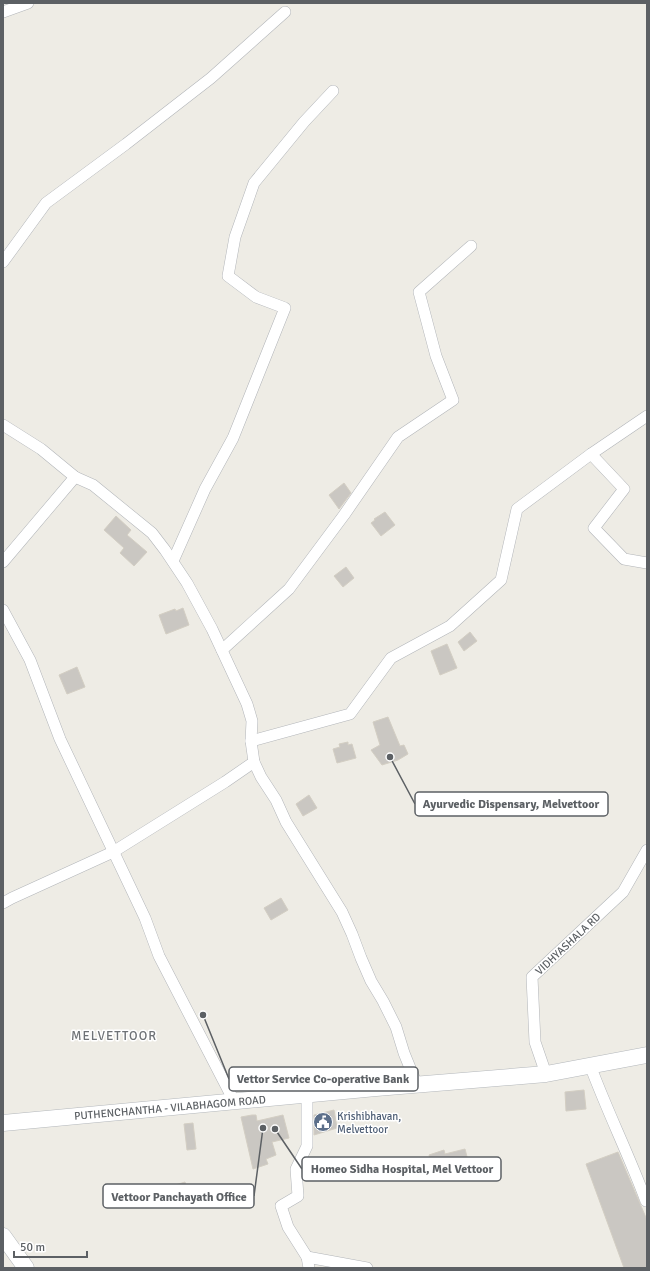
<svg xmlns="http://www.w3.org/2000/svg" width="650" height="1271" font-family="Signika,sans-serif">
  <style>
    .building { fill: #cac7c2; stroke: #d3cec3 }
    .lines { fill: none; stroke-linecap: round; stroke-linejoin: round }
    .minor-casing { stroke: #b2b5b9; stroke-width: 12 }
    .secondary-casing { stroke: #b3b7bb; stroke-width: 17 }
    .minor { stroke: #fff; stroke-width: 11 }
    .secondary { stroke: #fff; stroke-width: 16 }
    .labels { text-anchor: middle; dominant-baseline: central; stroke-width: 3; stroke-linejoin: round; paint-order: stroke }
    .street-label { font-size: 11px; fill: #5c6064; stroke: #fff }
    .service-label { font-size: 11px; fill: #4e5e75; stroke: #fff; text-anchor: start }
    .quarter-label { font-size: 13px; letter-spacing: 1px; fill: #6e7276; stroke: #fff }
    .leader { fill: none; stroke: #5c6064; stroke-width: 1.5 }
    .callout-dot { fill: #5c6064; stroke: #fff; stroke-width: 1.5 }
    .callout { fill: #fff; stroke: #5c6064; stroke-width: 1.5 }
    .callout-label { font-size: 12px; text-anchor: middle; font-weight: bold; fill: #5c6064 }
  </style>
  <rect width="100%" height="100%" fill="#eeece5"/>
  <g class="building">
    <path d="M344 483 351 493 339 509 329 495Z"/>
    <path d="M385 512 395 525 381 536 371 523 375 520 374 519Z"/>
    <path d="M116 516 131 530 127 535 147 552 134 566 120 553 124 548 104 530Z"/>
    <path d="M346 567 354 578 343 587 334 576Z"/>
    <path d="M183 608 189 625 166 634 159 615 175 609 176 611Z"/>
    <path d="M470 632 477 641 464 651 458 642Z"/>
    <path d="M447 644 457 668 440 675 431 651Z"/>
    <path d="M77 667 85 687 67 694 59 675Z"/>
    <path d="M388 717 400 746 404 745 408 754 398 760 382 765 371 750 380 745 373 722Z"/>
    <path d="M348 742V745L352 744 356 758 337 763 333 749 340 747 339 744Z"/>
    <path d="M309 795 317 808 303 816 296 804Z"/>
    <path d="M281 898 288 910 271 920 264 908Z"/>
    <path d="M584 1090 586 1109 566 1111 565 1092Z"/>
    <path d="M334 1110 337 1128 314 1135V1115Z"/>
    <path d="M252 1115H256L257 1121 283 1115 289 1138 272 1142 276 1155 266 1159 268 1164 253 1169 241 1117Z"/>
    <path d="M193 1123 196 1149 187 1150 184 1124Z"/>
    <path d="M465 1149 471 1172 456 1176 452 1161 433 1168 429 1155 444 1150 445 1154Z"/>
    <path d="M618 1152 647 1220V1268H624L586 1164Z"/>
    <path d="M185 1182 189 1196 176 1200 172 1186Z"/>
  </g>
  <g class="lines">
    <defs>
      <g id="minor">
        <path d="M3 12 28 3"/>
        <path d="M3 262 46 203 126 144 211 78 285 12"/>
        <path d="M3 425 41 449 75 477 93 485 152 533 165 550 187 583 212 629 247 704 252 721 251 741 254 762 261 777 276 800 286 822 342 912 352 934 361 958 371 981 383 1001 396 1027 404 1053 417 1085"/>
        <path d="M591 454 624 489 594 528 624 559 647 563"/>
        <path d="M173 561 205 489 233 438 285 308 256 297 228 276 235 237 254 183 304 122 333 91"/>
        <path d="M3 562 75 477"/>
        <path d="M3 610 30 660 60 739 145 918 159 956 234 1101"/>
        <path d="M222 650 289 589 344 515 398 437 453 400 436 356 419 292 471 246"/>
        <path d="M251 741 350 714 391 658 450 626 501 580 517 509 591 454 647 416"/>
        <path d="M3 903 12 898 113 852 225 782 254 762"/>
        <path d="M590 1065C607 1111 629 1155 646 1201"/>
        <path d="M546 1074 535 1042 532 977 623 892 647 850"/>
        <path d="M307 1095V1146L296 1169 298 1196 281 1206 288 1227 307 1257 309 1268"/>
        <path d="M307 1257 367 1268"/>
      </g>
      <g id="secondary">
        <path d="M3 1123 376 1088 546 1074 647 1055"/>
        <path d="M3 1236 26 1268"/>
      </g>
    </defs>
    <use href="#minor" class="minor-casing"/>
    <use href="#secondary" class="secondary-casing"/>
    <use href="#minor" class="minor"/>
    <use href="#secondary" class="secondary"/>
  </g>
  <defs>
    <symbol id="civic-disc" viewBox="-11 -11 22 22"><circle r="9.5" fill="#5c6f8a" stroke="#fff"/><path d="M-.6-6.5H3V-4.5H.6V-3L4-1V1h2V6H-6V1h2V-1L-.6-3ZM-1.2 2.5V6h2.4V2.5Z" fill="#fff"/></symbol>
  </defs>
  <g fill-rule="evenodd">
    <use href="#civic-disc" x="312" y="1111" width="22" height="22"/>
  </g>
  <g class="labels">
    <g class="street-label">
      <text transform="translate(568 944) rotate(-43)">VIDHYASHALA RD</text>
      <text transform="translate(170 1108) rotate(-5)">PUTHENCHANTHA - VILABHAGOM ROAD</text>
    </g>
    <g class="service-label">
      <text x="337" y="1116">Krishibhavan,<tspan x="337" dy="13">Melvettoor</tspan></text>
    </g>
    <g class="quarter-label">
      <text x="114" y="1036">MELVETTOOR</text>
    </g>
  </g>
  <path class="leader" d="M390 757L415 804M203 1015L229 1079M275 1129L302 1169M263 1128L254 1196"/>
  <g class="callout-dot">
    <circle cx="390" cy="757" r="4"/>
    <circle cx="203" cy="1015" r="4"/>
    <circle cx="275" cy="1129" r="4"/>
    <circle cx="263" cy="1128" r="4"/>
  </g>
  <g class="callout">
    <rect x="415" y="792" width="193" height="24" rx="4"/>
    <rect x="229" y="1067" width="189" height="24" rx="4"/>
    <rect x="302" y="1157" width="199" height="24" rx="4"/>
    <rect x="103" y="1184" width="151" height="24" rx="4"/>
  </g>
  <g class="callout-label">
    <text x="511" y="808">Ayurvedic Dispensary, Melvettoor</text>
    <text x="323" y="1083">Vettor Service Co-operative Bank</text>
    <text x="402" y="1173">Homeo Sidha Hospital, Mel Vettoor</text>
    <text x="179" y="1201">Vettoor Panchayath Office</text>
  </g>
  <rect width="650" height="1271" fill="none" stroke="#5c6064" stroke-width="8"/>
  <path d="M14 1251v6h73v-6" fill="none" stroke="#5c6064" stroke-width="2"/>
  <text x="20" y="1251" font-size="12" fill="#5c6064" stroke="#ffffff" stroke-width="3" paint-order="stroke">50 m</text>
</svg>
